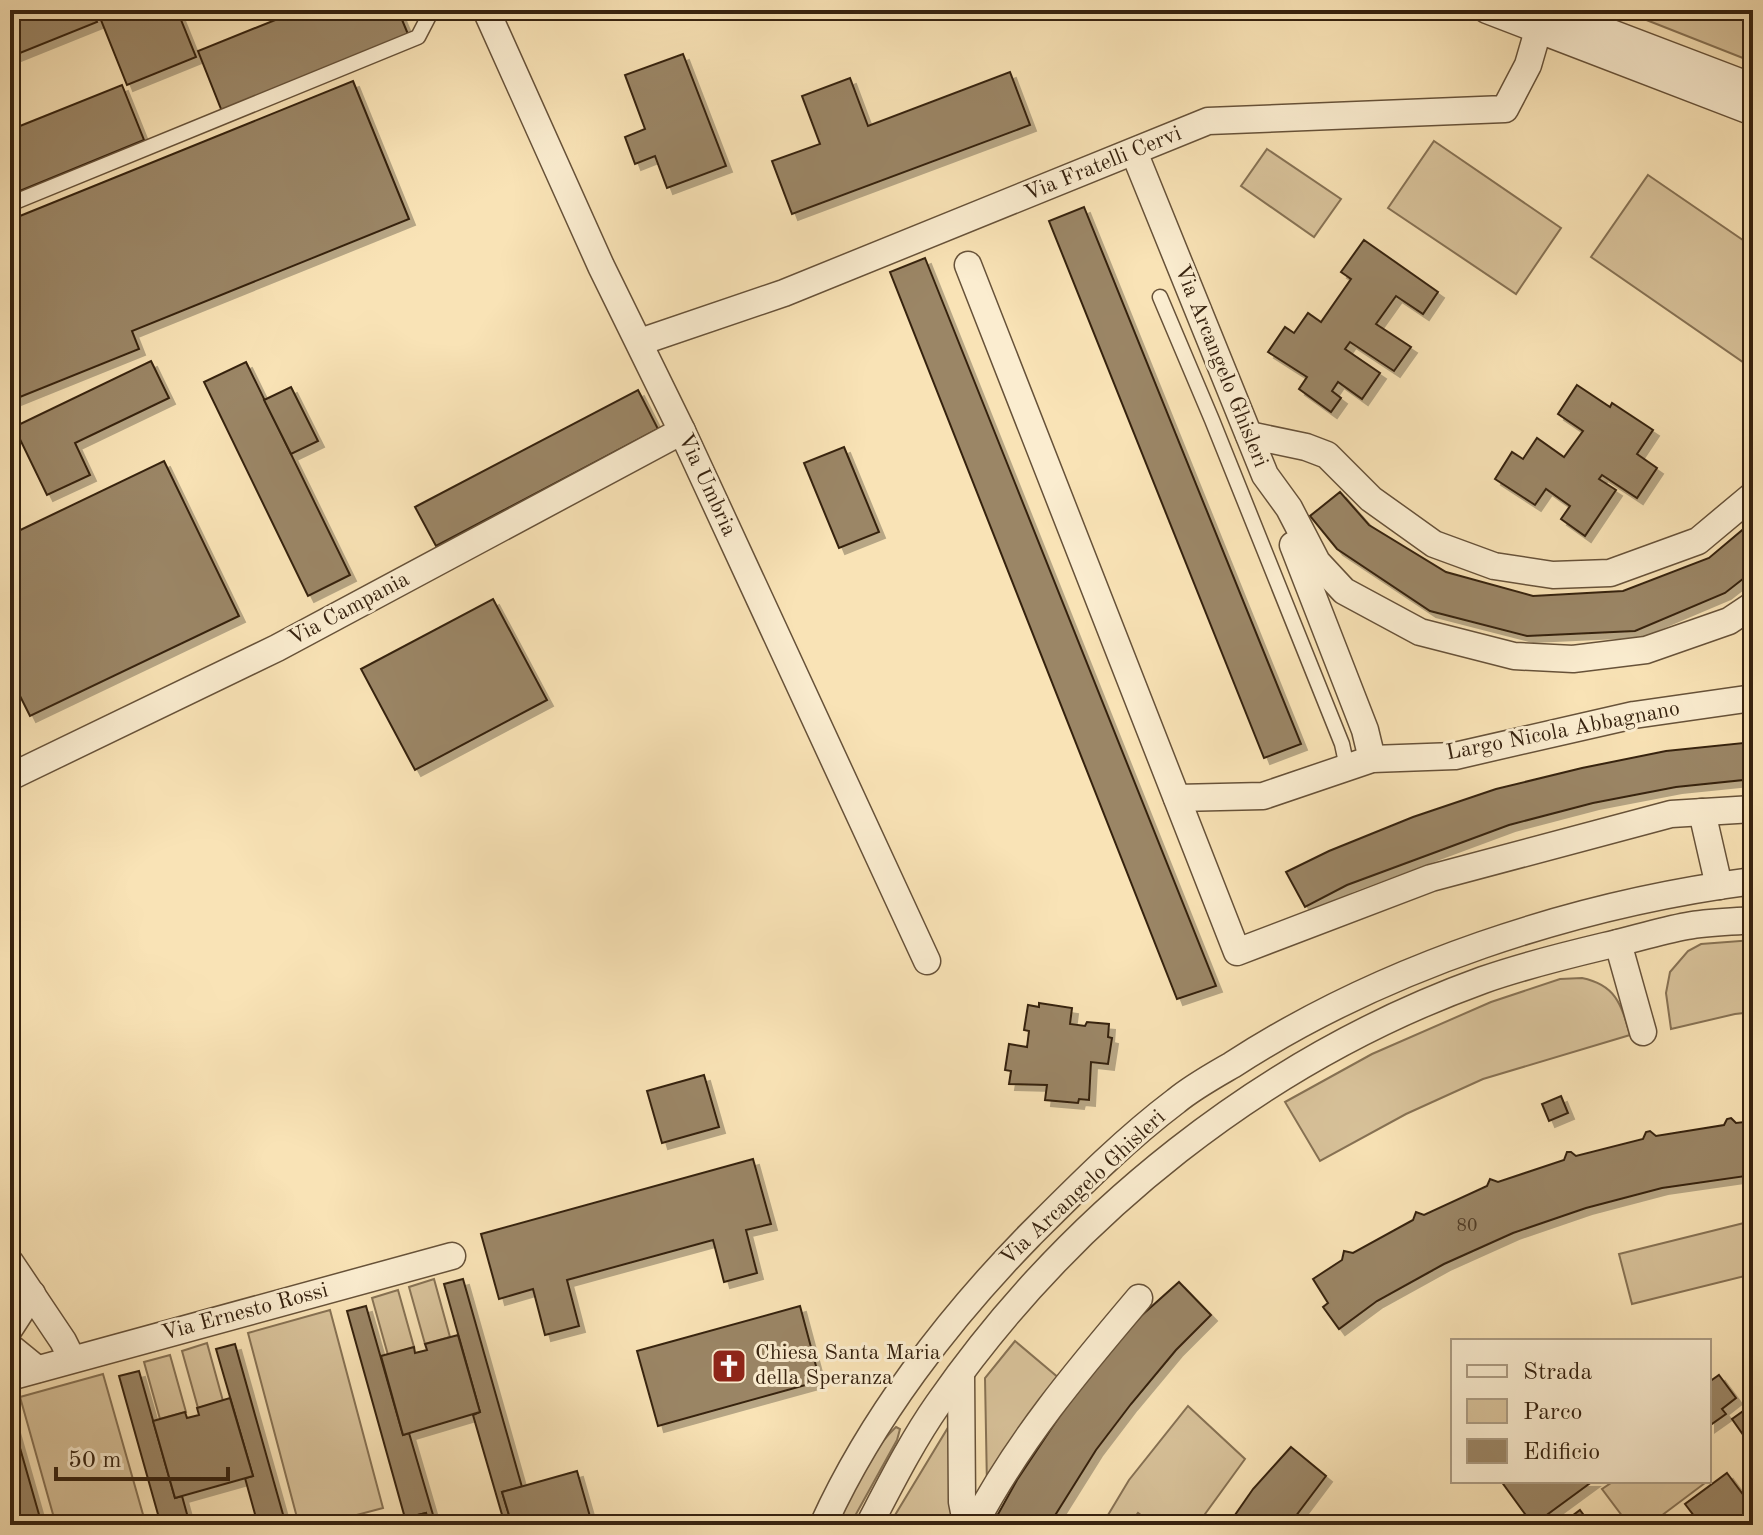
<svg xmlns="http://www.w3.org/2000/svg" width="1763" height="1535" font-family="'Old Standard TT',serif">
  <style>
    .green { fill: #d8c29a; stroke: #877254; stroke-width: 2 }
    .building { fill: #9b8666; stroke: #36220f; stroke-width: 2; filter: url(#shadow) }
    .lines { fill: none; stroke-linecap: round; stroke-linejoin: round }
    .lane-casing { stroke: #675239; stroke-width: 17 }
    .street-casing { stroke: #675239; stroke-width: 29 }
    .lane { stroke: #fbedd0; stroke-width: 14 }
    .street { stroke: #fbedd0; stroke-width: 26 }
    .labels { text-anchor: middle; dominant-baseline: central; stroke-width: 6; stroke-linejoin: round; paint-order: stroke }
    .number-label { font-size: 18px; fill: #4f3b25 }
    .street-label { font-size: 22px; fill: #36220f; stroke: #fbedd0 }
    .poi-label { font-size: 22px; fill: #36220f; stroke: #fbedd0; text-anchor: start }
  </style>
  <defs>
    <filter id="shadow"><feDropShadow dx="6" dy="6" stdDeviation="0" flood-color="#0004"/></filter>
  </defs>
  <rect width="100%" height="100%" fill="#f9e3b6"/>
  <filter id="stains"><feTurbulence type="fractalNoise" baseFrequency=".0025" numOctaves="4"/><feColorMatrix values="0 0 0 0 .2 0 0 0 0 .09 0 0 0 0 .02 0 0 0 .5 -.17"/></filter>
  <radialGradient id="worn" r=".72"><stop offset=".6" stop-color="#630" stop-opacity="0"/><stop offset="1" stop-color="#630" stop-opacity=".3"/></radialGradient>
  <g class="green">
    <path d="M1621 10H1753V62Z"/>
    <path d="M1434 141 1561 228 1516 294 1388 208Z"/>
    <path d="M1267 149 1341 199 1314 237 1241 186Z"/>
    <path d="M1648 175 1753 247V369L1591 257Z"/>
    <path d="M1753 940V1012L1735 1014 1671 1029 1666 993 1670 972 1688 951 1701 944Z"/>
    <path d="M1582 978C1616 985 1621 1004 1630 1035L1483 1079 1406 1114 1320 1161 1285 1102 1372 1054 1491 1002 1560 979Z"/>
    <path d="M1744 1223 1753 1260V1274L1632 1304 1619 1254Z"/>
    <path d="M434 1279 450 1337 425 1344 409 1287Z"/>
    <path d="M398 1290 414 1347 388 1355 372 1298Z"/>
    <path d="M330 1310 383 1508 319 1525H299L248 1333Z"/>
    <path d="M1015 1341 1060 1379 987 1487 985 1378Z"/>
    <path d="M207 1343 223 1401 198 1408 182 1351Z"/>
    <path d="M170 1355 186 1412 160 1419 144 1362Z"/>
    <path d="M103 1374 146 1525H56L20 1397Z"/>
    <path d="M1188 1406 1245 1459 1197 1525H1154L1138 1513 1129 1525H1102L1129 1480Z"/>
    <path d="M952 1421 955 1509 950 1524 889 1525Z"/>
    <path d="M896 1427 900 1429 897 1440 850 1525H835C853 1493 869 1452 896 1427Z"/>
    <path d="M1614 1481H1703L1705 1483 1649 1525H1629L1602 1489Z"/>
  </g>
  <g class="building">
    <path d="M10 10H92L97 22 10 57Z"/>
    <path d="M113 10H177L196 57 127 85 99 15Z"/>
    <path d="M300 10H398L410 39 223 114 198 51Z"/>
    <path d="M683 54 726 166 667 188 655 156 635 164 625 137 645 129 625 75Z"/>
    <path d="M1010 72 1030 125 792 214 772 161 820 144 802 96 850 78 868 126Z"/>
    <path d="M353 81 409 219 132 331 139 349 10 401V220Z"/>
    <path d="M122 85 144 140 10 195V130Z"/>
    <path d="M1084 207 1301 744 1264 758 1049 221Z"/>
    <path d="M1364 240 1438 292 1423 314 1396 296 1376 324 1411 347 1394 371 1350 342 1345 349 1380 373 1362 399 1338 382 1332 391 1341 398 1331 412 1299 389 1307 377 1268 352 1285 327 1294 333 1308 313 1321 322 1351 279 1341 272Z"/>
    <path d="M925 258 1216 986 1177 999 890 272Z"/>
    <path d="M151 361 169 398 75 443 90 475 47 495 14 427Z"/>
    <path d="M246 362 350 575 308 596 204 382Z"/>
    <path d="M1577 385 1610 407 1612 403 1653 430 1637 454 1657 468 1637 498 1602 475 1599 479 1616 490 1585 536 1561 519 1570 506 1546 489 1535 505 1495 479 1512 452 1523 459 1537 438 1564 457 1583 431 1558 414Z"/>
    <path d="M291 387 318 441 291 454 264 400Z"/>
    <path d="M638 390 658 429 436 546 415 507Z"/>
    <path d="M844 447 879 532 839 548 804 463Z"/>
    <path d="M164 461 239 616 30 716 10 676V535Z"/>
    <path d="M1340 492 1369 525 1446 572 1533 596 1623 591 1709 558 1753 521V571L1725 593 1635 631 1527 636 1430 611 1337 549 1310 516Z"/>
    <path d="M493 599 547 700 415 770 361 669Z"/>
    <path d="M1753 742V779L1676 787 1593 803 1509 825 1347 885 1305 907 1286 872 1329 851 1413 817 1496 789 1582 768 1666 751Z"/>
    <path d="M1039 1003 1072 1008 1070 1024 1085 1026 1087 1022 1109 1024 1108 1037 1112 1038 1108 1064 1091 1062 1089 1100 1079 1099 1078 1103 1045 1100 1047 1085 1009 1084 1011 1071 1005 1070 1009 1044 1027 1047 1029 1031 1024 1030 1028 1005 1039 1007Z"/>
    <path d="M704 1075 719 1127 662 1143 647 1091Z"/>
    <path d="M1561 1096 1568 1113 1549 1121 1542 1104Z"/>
    <path d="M1731 1118 1736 1123 1753 1121V1175L1662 1188 1586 1208 1513 1233 1444 1264 1377 1301 1339 1329 1323 1307 1328 1303 1313 1279 1342 1260 1344 1251 1353 1253 1413 1220 1416 1212 1424 1215 1487 1186 1490 1179 1498 1182 1564 1160 1567 1152H1571L1576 1156 1643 1139 1646 1132 1650 1131 1656 1136 1724 1125 1727 1119Z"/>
    <path d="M753 1159 771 1224 746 1230 757 1273 724 1282 713 1240 567 1280 579 1326 545 1335 533 1289 499 1299 481 1234Z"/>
    <path d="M463 1279 522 1487 502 1492 512 1525H505L473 1415 480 1412 444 1284Z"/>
    <path d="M1179 1282 1211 1315 1176 1350 1131 1404 1096 1450 1049 1525H992L1017 1480 1061 1414 1104 1358 1141 1316Z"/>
    <path d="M366 1306 403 1435 409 1433 436 1525H429L426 1513 405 1518 347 1311Z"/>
    <path d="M800 1306 820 1381 658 1426 637 1351Z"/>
    <path d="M458 1335 480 1412 403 1435 381 1356 414 1347 415 1353 427 1350 425 1344Z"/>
    <path d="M235 1344 286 1525H258L245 1478 253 1476 216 1349Z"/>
    <path d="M139 1371 175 1498 182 1496 190 1525H161L119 1376Z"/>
    <path d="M1719 1375 1736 1398 1722 1409 1726 1414 1709 1426V1382Z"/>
    <path d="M230 1398 253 1476 175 1498 153 1421 185 1412 187 1418 199 1415 197 1408Z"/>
    <path d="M1753 1404V1435L1746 1439 1732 1419Z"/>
    <path d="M10 1413 42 1525H20L10 1489Z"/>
    <path d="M1291 1447 1326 1476 1289 1525H1228L1253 1489Z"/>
    <path d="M577 1471 591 1520 573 1525H512L502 1492Z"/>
    <path d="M1727 1473 1753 1508V1525H1701L1685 1504Z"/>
    <path d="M1501 1481H1593L1533 1525Z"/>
    <path d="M10 1489 20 1525H10Z"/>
    <path d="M1580 1510 1591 1525H1572L1568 1519Z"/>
    <path d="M426 1513 429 1525H382L405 1518Z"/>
    <path d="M1693 1517 1699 1525H1681Z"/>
  </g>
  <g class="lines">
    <defs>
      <g id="lane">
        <path d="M10 204 418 37 432 10"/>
        <path d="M1160 297 1212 420 1342 744 1347 767"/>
      </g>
      <g id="street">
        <path d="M486 10 601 266 682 431 927 961"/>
        <path d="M1487 10 1753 112"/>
        <path d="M1551 10 1753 87"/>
        <path d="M1134 152 1265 475 1289 508 1317 562 1344 591 1420 632 1514 656 1573 659 1646 650 1729 621 1753 605"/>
        <path d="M968 265 1237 952 1431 878 1671 814 1753 809"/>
        <path d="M640 342 784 293 1208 121 1505 109 1528 65 1544 10"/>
        <path d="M1249 435 1306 447 1327 455 1371 499 1434 544 1494 566 1553 575 1610 573 1698 541 1753 495"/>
        <path d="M1293 545 1365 730 1372 759"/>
        <path d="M10 777 277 648 682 431"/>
        <path d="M1177 798 1263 796 1372 759 1455 756 1634 715 1753 698"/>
        <path d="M1702 812 1719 886"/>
        <path d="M1618 943 1643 1032"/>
        <path d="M10 1262 63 1341 72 1359"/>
        <path d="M10 1328 32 1294"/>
        <path d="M10 1347 37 1369"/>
        <path d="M961 1374 962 1502 965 1517 975 1522"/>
        <path d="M10 1377 452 1256"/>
        <path d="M823 1525C871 1419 948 1319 1029 1236 1076 1189 1123 1141 1176 1101 1193 1087 1213 1076 1232 1065 1383 967 1575 904 1753 881"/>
        <path d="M869 1525C890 1485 912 1441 938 1404 1070 1214 1264 1059 1483 980 1523 966 1563 956 1605 946 1632 940 1659 931 1687 926 1708 922 1731 922 1753 920"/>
        <path d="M974 1525C1018 1441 1078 1370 1139 1298"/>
      </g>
    </defs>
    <use href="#lane" class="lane-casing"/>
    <use href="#street" class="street-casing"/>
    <use href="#lane" class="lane"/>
    <use href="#street" class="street"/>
  </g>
  <defs>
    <symbol id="church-square" viewBox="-11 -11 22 22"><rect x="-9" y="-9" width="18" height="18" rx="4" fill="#8f2418" stroke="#fbedd0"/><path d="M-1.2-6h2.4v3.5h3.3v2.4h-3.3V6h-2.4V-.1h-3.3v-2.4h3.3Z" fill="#fff"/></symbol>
  </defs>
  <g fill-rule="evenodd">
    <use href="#church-square" x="709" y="1346" width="40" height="40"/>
  </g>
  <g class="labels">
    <g class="number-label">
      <text x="1467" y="1226">80</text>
    </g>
    <g class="street-label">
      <text transform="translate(1103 164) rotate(-22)">Via Fratelli Cervi</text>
      <text transform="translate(1221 366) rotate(68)">Via Arcangelo Ghisleri</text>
      <text transform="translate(707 485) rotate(65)">Via Umbria</text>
      <text transform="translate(349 609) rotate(-28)">Via Campania</text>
      <text transform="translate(1563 731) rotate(-11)">Largo Nicola Abbagnano</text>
      <text transform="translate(1083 1188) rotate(-43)">Via Arcangelo Ghisleri</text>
      <text transform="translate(245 1312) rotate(-15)">Via Ernesto Rossi</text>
    </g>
    <g class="poi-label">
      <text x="755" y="1353">Chiesa Santa Maria<tspan x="755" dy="25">della Speranza</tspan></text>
    </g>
  </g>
  <rect width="1763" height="1535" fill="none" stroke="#f9e3b6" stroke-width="40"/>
  <rect x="12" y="12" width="1739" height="1511" fill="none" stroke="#36220f" stroke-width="4"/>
  <rect x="20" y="20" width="1723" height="1495" fill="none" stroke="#36220f" stroke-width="2"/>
  <rect x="1451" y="1339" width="260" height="144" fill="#fbedd0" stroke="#ac9c83" stroke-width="2"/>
  <rect x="1467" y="1365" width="40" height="12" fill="#fbedd0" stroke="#ac9c83" stroke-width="2"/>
  <text x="1523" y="1379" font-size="24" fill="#36220f">Strada</text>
  <rect x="1467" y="1399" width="40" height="24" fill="#d8c29a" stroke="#ac9c83" stroke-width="2"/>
  <text x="1523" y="1419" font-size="24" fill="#36220f">Parco</text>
  <rect x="1467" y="1439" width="40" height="24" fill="#9b8666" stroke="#ac9c83" stroke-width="2"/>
  <text x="1523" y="1459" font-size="24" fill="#36220f">Edificio</text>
  <path d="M56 1467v12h172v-12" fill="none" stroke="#36220f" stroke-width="4"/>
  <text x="68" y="1467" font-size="24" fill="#36220f" stroke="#fbedd0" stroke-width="6" paint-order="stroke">50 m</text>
  <rect width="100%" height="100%" filter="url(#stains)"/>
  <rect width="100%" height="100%" fill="url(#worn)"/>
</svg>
